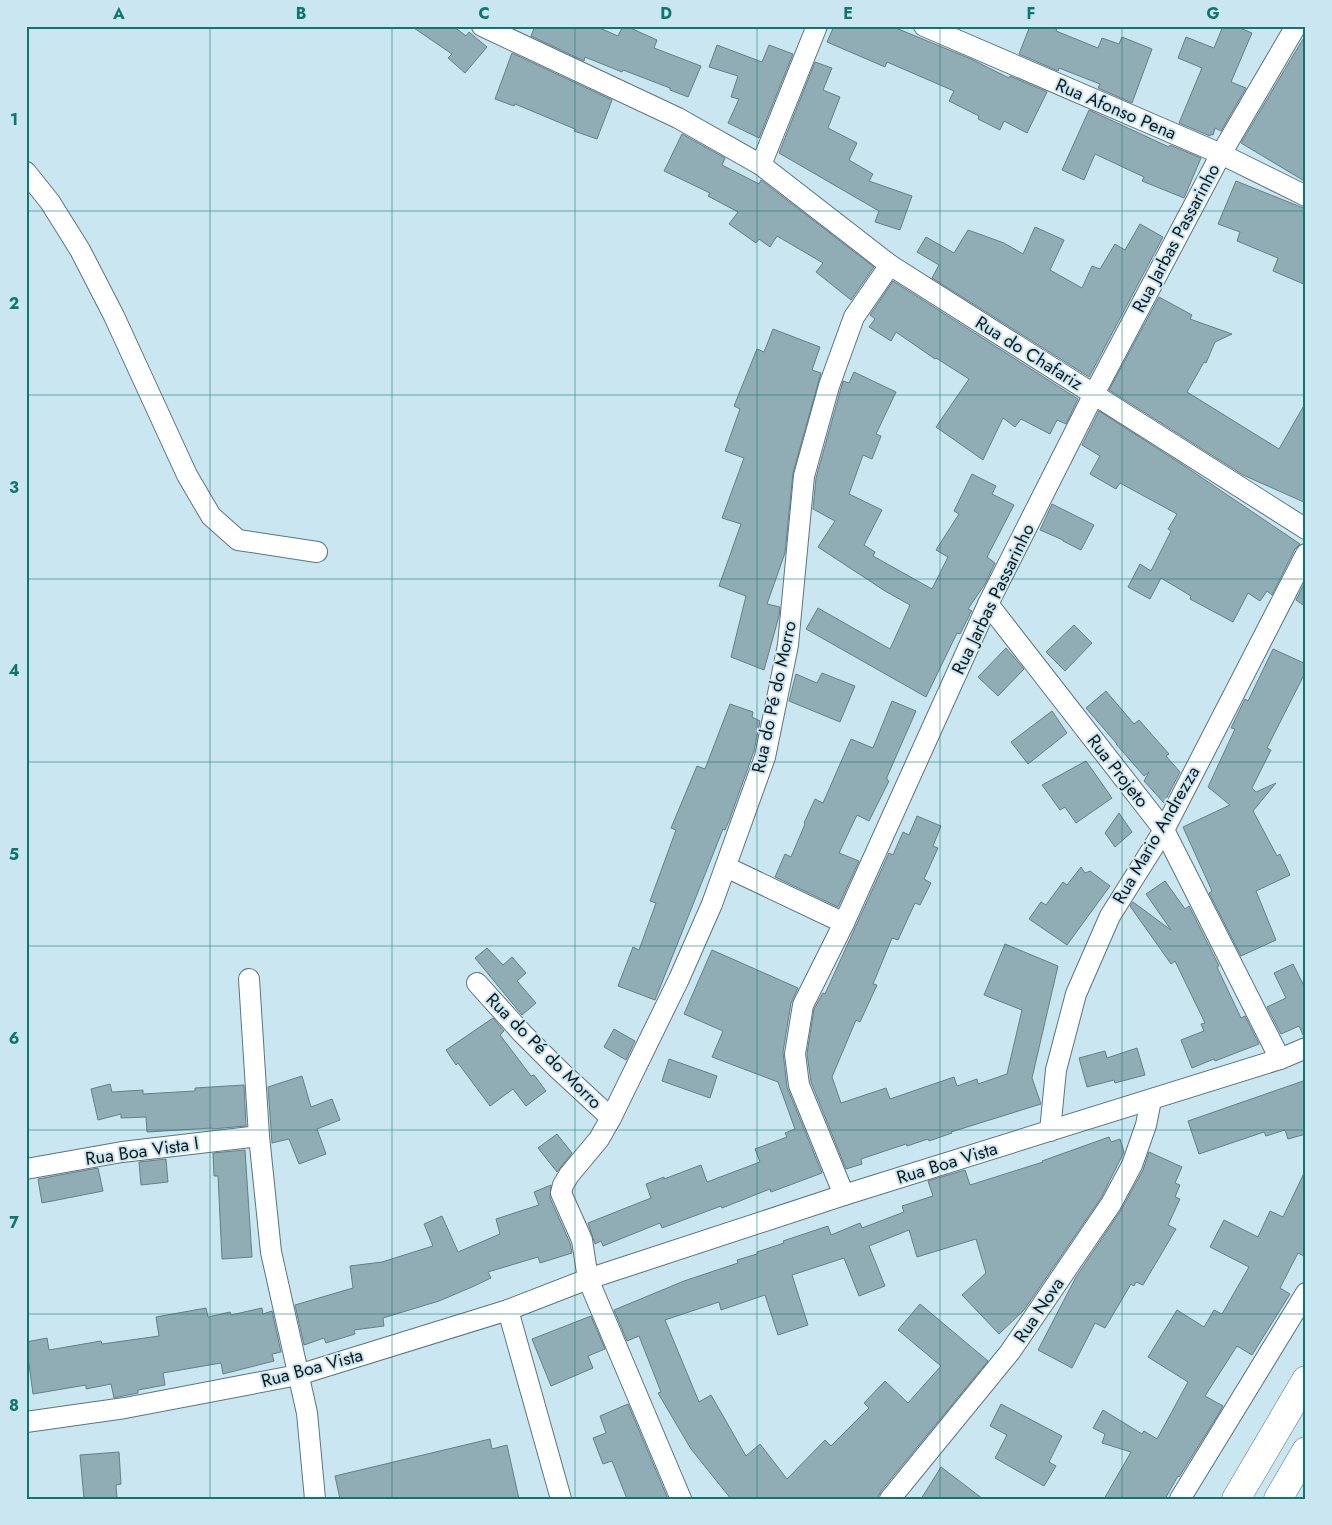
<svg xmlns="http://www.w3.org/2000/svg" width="1332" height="1525" font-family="Jost,sans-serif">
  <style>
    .building { fill: #90acb5; stroke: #657f88 }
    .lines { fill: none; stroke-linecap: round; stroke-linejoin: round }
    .street-casing { stroke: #5b757e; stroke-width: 22 }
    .primary-casing { stroke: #5b757e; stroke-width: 29 }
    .street { stroke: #fff; stroke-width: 20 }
    .primary { stroke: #fff; stroke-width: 28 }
    .grid { fill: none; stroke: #0f766e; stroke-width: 1; stroke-opacity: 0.55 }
    .labels { text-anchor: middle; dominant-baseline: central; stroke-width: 4; stroke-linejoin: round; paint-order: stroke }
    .street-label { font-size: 18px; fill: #0e181c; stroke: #cae7f1 }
    .neatline { fill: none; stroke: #0f766e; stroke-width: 2 }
    .grid-label { font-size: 16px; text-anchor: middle; font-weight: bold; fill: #0f766e }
  </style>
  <rect width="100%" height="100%" fill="#cae7f1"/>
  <g class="building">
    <path d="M411 26H453L466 36 469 32 487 47 465 73 448 58 452 54Z"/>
    <path d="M535 26H595L618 36 623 26H626L657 40 654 48 701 66 688 97 670 90V88L623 70 622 72 585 57 584 61 531 36Z"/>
    <path d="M834 26H891L971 59 1009 78 1010 76 1047 92 1027 133 1004 121 1000 130 978 119 979 116 949 101 954 91 887 62 885 67 827 42Z"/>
    <path d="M1030 26H1058L1056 31 1098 48 1102 38 1119 44 1122 37 1152 49 1132 103 1098 88 1100 84 1059 68 1058 71 1019 54Z"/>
    <path d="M1223 26H1235L1252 33 1231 82 1246 88 1221 131 1215 128 1213 135 1211 134 1210 136 1179 123 1202 68 1178 58 1186 37 1214 48Z"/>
    <path d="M1306 34V182L1241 143Z"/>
    <path d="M717 45 762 62 769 45 793 54 759 138 728 123 739 99 731 97 738 76 709 67Z"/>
    <path d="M512 53 612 100 597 139 574 131 575 129 515 104 514 106 495 99Z"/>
    <path d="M815 62 832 68 823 90 840 97 828 128 857 143 849 160 873 174 869 181 912 196 900 230 875 222 879 211 779 153Z"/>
    <path d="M1089 110 1169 147 1170 145 1201 158 1184 198 1142 181 1144 177 1095 154 1084 180 1062 170Z"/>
    <path d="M682 134 725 158 722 165 759 184 761 180 874 267 851 300 816 272 823 263 777 236 770 247 759 239 756 243 729 224 738 212 708 196 710 193 664 171Z"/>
    <path d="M1236 181 1306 209V285L1273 271 1278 258 1237 241 1240 232 1218 224Z"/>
    <path d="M1140 224 1163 237 1089 377 932 278 939 265 917 252 926 237 954 253 968 230 1004 243 1023 254 1035 227 1064 240 1050 270 1082 288 1092 266 1100 269 1115 244 1125 250Z"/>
    <path d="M893 281 1078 399 1066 424 1057 420 1050 434 1021 419 1015 427 1003 418 983 460 936 427 969 379 936 358 935 359 896 332 891 341 869 327 875 319 870 315Z"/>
    <path d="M1159 297 1192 315 1190 319 1232 334 1215 342 1206 363 1204 362 1187 392 1279 449 1306 402V503L1243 475 1109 390Z"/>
    <path d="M773 329 820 347 812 370 821 373 793 473 785 553 767 604 780 607 779 616 764 670 731 657 746 596 719 586 741 524 722 518 744 458 725 451 740 409 734 406 757 349 764 352Z"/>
    <path d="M854 372 896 392 876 434 881 436 872 459 863 455 849 494 882 510 864 545 875 552 873 556 932 589 948 557 936 550 959 514 954 511 972 474 996 486 992 494 1014 505 987 557 995 563 985 584 968 609 972 611 971 612 960 634 957 633 926 697 806 629 818 608 890 649 910 605 885 591 818 547 835 521 813 509 816 478 843 381 849 383Z"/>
    <path d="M1099 411 1183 465 1300 544 1295 549 1272 595 1267 591 1260 601 1248 593 1233 622 1190 599 1191 596 1161 578 1150 599 1128 587 1140 564 1151 571 1171 531 1168 529 1177 514 1120 483 1116 489 1090 474 1100 456 1082 445Z"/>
    <path d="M1052 504 1094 525 1081 550 1063 541V540L1040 530Z"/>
    <path d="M1306 580V607L1296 600Z"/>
    <path d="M1074 625 1092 643 1065 671 1046 652Z"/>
    <path d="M1006 648 1024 669 998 696 978 677Z"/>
    <path d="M1273 649 1306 664V671L1267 748 1271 750 1252 788 1256 792 1276 783 1253 811 1277 856 1280 854 1290 875 1256 891 1276 940 1241 956 1209 893 1212 891 1183 827 1230 805 1208 787 1235 729 1231 728 1245 699 1248 701Z"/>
    <path d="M822 673 855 686 840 722 789 701 796 674 817 683Z"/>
    <path d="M1106 691 1134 724 1139 720 1169 754 1166 756 1180 772 1164 803 1144 781 1149 772 1144 776 1116 744H1117L1086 708Z"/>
    <path d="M892 701 916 711 887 777V780L889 781 869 821 857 815 839 853 859 861 838 907 775 877 785 854 791 857 805 824 804 823 815 799 823 803 851 739 873 748Z"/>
    <path d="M730 704 753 712 752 717 760 721 754 751 729 821 725 830 723 829 655 1000 618 986 633 947 639 950 656 903 650 901 676 830 671 828 697 766 705 769Z"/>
    <path d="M1052 711 1067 733 1028 764 1011 742Z"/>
    <path d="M1086 761 1112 798 1076 823 1065 807 1060 810 1042 785Z"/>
    <path d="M1119 813 1132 832 1115 847 1105 833Z"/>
    <path d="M917 816 941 826 933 846 938 848 924 879 931 883 920 905 915 903 898 940 892 938 873 984 877 985 860 1022 856 1020 832 1077 841 1103 886 1088 890 1099 954 1077 957 1086 977 1079 978 1084 1007 1074 1022 1010 984 995 1005 944 1058 966 1032 1078 1041 1104 951 1132 952 1133 929 1141 928 1139 907 1146 906 1144 861 1159 862 1164 846 1169 811 1082 807 1054 814 1009 823 993 825 994 830 983 889 853 893 855 903 832 909 835Z"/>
    <path d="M1081 867 1085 873 1090 871 1110 886 1067 945 1029 919 1041 902 1046 905 1063 882 1067 885Z"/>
    <path d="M1165 881 1185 909 1189 906 1219 966 1217 967 1241 1018 1245 1016 1259 1044 1215 1061 1214 1059 1192 1068 1181 1040 1204 1031 1201 1024 1205 1023 1175 961 1171 964 1130 906 1133 902 1171 930 1146 894Z"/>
    <path d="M487 948 503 965 512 957 526 973 517 981 536 1003 522 1015 475 958Z"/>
    <path d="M712 950 798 988 791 1003 783 1052 787 1087 822 1173 771 1192 770 1189 722 1208 721 1206 662 1228 660 1223 603 1246 601 1241 595 1244 588 1223 651 1198 646 1184 664 1177V1179L701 1165 707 1182 760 1162 755 1149 787 1137 785 1133 795 1129 778 1082 712 1057 723 1031 684 1014Z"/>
    <path d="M1293 964 1306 990V1036L1304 1037 1299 1026 1281 1034 1267 1007 1286 998 1274 973Z"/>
    <path d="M493 1018 504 1031 500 1035 531 1076 534 1075 546 1091 526 1106 513 1089 490 1106 458 1063 456 1065 446 1050Z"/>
    <path d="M614 1029 635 1041 626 1060 604 1047Z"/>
    <path d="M1137 1048 1145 1075 1115 1083 1114 1080 1087 1087 1079 1058 1105 1051 1107 1058Z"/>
    <path d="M669 1059 717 1076 710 1098 662 1081Z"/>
    <path d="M302 1076 311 1107 332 1099 340 1120 317 1129 326 1154 299 1164 289 1139 272 1143 268 1087Z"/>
    <path d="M1306 1080V1134L1288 1139 1285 1130 1266 1136 1264 1132 1199 1154 1188 1121Z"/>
    <path d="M110 1084 112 1092 143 1090V1094L195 1091V1088L244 1085 246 1126 212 1129V1128L147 1132 146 1117 121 1118V1114L98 1120 91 1089Z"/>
    <path d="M557 1134 572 1153 557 1172 538 1148Z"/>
    <path d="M1109 1137 1111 1142 1120 1139 1124 1152 1101 1198 1024 1310 999 1334 962 1295 986 1273 976 1239 917 1257 909 1230 869 1246 885 1286 859 1296 844 1258 792 1275 808 1325 778 1335 765 1295 721 1310 719 1302 665 1320 699 1402 711 1395 746 1456 760 1444 787 1479 825 1440 831 1446 869 1408 864 1403 885 1381 908 1403 941 1366 898 1330 920 1304 988 1361 881 1491 877 1499H731L691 1449 658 1393 661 1392 639 1336 627 1341 614 1310 684 1281 738 1263 737 1260 757 1254V1252L784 1243 783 1241 828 1226 831 1235 860 1223 862 1228 904 1212 902 1206 933 1196 928 1181 965 1170 970 1185 1043 1162 1042 1161Z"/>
    <path d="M245 1150 252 1257 222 1259 218 1176H214L213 1153Z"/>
    <path d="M1149 1152 1182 1167 1175 1183 1180 1185 1175 1197 1180 1199 1168 1225 1176 1229 1143 1285 1136 1282 1134 1286 1131 1284 1105 1328 1095 1323 1072 1368 1038 1350 1076 1277 1121 1210 1143 1170Z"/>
    <path d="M166 1159 168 1182 141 1185 139 1162Z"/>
    <path d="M98 1168 103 1191 42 1203 38 1179Z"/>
    <path d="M1306 1169V1257L1298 1253 1280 1288 1290 1294 1252 1355 1237 1346 1205 1396 1223 1406 1218 1415 1179 1477 1178 1476 1165 1499H1104L1131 1452 1102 1443 1105 1434 1093 1428 1103 1410 1142 1434 1144 1431 1157 1439 1188 1382 1148 1357 1177 1310 1204 1327 1214 1310 1222 1314 1249 1267 1210 1247 1224 1220 1258 1237 1270 1211 1283 1217Z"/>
    <path d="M551 1185 550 1198 570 1243 572 1253 540 1263 538 1257 488 1272 491 1278 472 1287 439 1301 383 1318 384 1326 354 1330 355 1334 326 1343 324 1338 304 1345 295 1305 353 1288 350 1266 382 1262 433 1246 424 1224 442 1216 458 1252 500 1234 496 1219 539 1205 534 1192Z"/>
    <path d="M206 1308 208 1317 230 1312 231 1315 262 1308 263 1314 272 1311 281 1352 272 1354 274 1361 223 1374 221 1363 163 1373 165 1385 138 1390V1393L123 1396 114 1398 111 1384 86 1389V1385L33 1394 26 1342 47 1338 49 1350 101 1341 102 1344 159 1336 156 1317Z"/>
    <path d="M591 1316 605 1349 588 1356 593 1368 551 1386 532 1339Z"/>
    <path d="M628 1404 668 1499H627L612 1461 603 1464 593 1438 606 1433 600 1416Z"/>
    <path d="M1001 1404 1062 1436 1049 1462 1056 1466 1044 1486 995 1458 1007 1435 990 1426Z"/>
    <path d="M490 1439 492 1449 507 1445 519 1499H340L335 1476Z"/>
    <path d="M119 1452 121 1484 116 1485 117 1499H84L80 1455Z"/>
    <path d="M941 1467 983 1499H921Z"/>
  </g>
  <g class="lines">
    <defs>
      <g id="street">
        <path d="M482 26 678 118 761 165 890 265 1306 529"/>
        <path d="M924 26 1221 154 1306 196"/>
        <path d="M761 165 817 26"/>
        <path d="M26 172 50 202 80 250 114 316 187 475 211 516 238 540 317 552"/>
        <path d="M988 604 1164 830 1280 1059"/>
        <path d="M726 867 844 923"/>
        <path d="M249 979 259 1136 271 1252 307 1413 315 1499"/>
        <path d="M477 983 522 1033 558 1069 611 1118"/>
        <path d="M1050 1131 1056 1070 1076 994 1110 916 1164 830 1306 554"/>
        <path d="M26 1169 122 1152 259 1136"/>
        <path d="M844 1195 799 1085 795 1054 803 1005 844 923 988 604 1094 394 1221 154 1296 26"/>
        <path d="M508 1310 561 1499"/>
        <path d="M26 1422 125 1408 298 1375 508 1310 588 1279 844 1195 1280 1059 1306 1048"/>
        <path d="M681 1499 588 1279 582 1240 561 1193 563 1185 569 1175 599 1139 611 1118 679 979 712 904 765 757 788 645 804 476 829 386 854 317 890 265"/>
        <path d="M890 1499 1010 1352 1111 1204 1132 1165 1146 1125 1151 1100"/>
        <path d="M1180 1499 1306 1293"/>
      </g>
      <g id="primary">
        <path d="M1236 1499 1306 1380"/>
        <path d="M1278 1499 1306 1451"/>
      </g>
    </defs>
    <use href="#street" class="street-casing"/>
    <use href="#primary" class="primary-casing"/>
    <use href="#street" class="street"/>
    <use href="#primary" class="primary"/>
  </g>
  <path class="grid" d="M210 26V1499M392 26V1499M575 26V1499M757 26V1499M940 26V1499M1122 26V1499M26 211H1306M26 395H1306M26 579H1306M26 762H1306M26 946H1306M26 1130H1306M26 1314H1306"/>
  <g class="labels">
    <g class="street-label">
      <text transform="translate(1116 109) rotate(23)">Rua Afonso Pena</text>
      <text transform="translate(1176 238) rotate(-62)">Rua Jarbas Passarinho</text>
      <text transform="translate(1029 353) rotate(32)">Rua do Chafariz</text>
      <text transform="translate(993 599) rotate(-64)">Rua Jarbas Passarinho</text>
      <text transform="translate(774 697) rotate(-78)">Rua do Pé do Morro</text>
      <text transform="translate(1118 771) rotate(52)">Rua Projeto</text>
      <text transform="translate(1156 835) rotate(-60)">Rua Mario Andrezza</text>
      <text transform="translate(544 1051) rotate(45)">Rua do Pé do Morro</text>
      <text transform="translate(142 1151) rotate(-8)">Rua Boa Vista I</text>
      <text transform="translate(947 1163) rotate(-17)">Rua Boa Vista</text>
      <text transform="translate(1039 1310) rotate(-56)">Rua Nova</text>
      <text transform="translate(312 1368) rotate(-15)">Rua Boa Vista</text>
    </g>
  </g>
  <rect width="1332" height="1525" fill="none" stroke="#cae7f1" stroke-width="55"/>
  <rect x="28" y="28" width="1276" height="1470" class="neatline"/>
  <g class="grid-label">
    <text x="119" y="19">A</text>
    <text x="301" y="19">B</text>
    <text x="484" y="19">C</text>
    <text x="666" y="19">D</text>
    <text x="848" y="19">E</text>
    <text x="1031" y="19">F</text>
    <text x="1213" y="19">G</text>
    <text x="14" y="125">1</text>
    <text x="14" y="309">2</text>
    <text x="14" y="493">3</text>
    <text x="14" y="676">4</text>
    <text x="14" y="860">5</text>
    <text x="14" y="1044">6</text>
    <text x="14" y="1228">7</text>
    <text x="14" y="1411">8</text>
  </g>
</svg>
